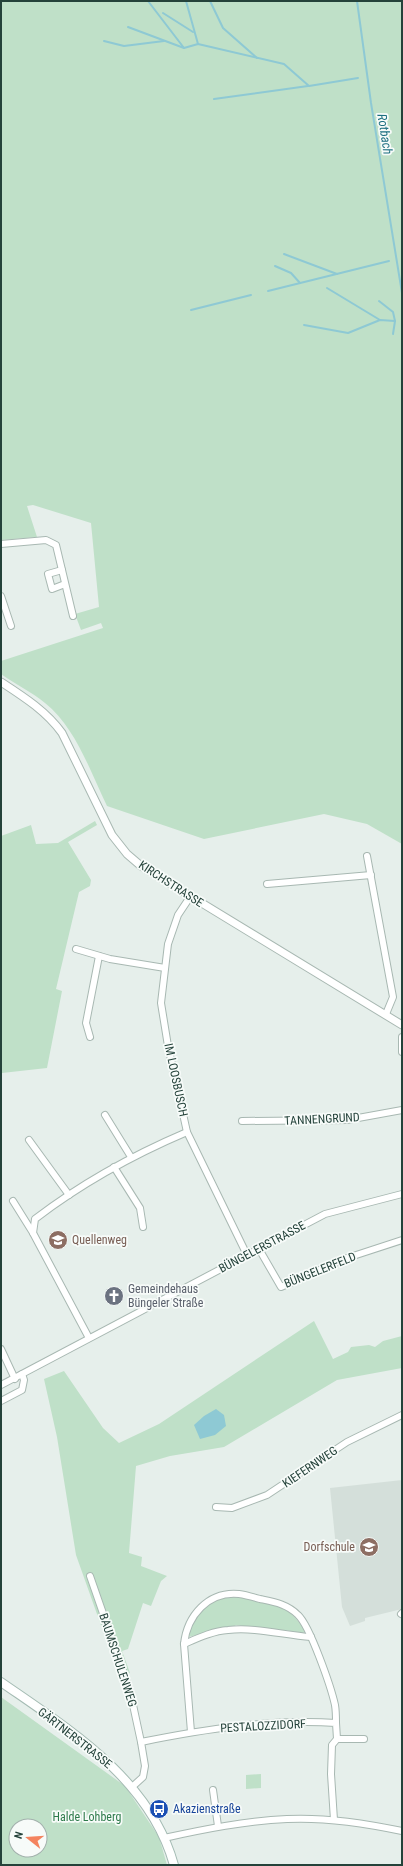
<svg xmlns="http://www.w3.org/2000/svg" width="403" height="1866" font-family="'Roboto Condensed',sans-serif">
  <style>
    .built { fill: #d4dfda }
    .green { fill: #bfe0c8; fill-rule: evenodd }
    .water { fill: #8ec9d4 }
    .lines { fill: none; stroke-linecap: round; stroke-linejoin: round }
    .stream { stroke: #8ec9d4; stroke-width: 2 }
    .minor-casing { stroke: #a8b8b2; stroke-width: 8 }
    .tertiary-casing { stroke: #a8b8b2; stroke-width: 9 }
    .secondary-casing { stroke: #a4bbb3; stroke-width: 10 }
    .minor { stroke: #fff; stroke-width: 6 }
    .tertiary { stroke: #fff; stroke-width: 7 }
    .secondary { stroke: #fff; stroke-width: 8 }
    .labels { text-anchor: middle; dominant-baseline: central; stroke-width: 3.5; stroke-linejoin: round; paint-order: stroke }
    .street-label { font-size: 12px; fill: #24423a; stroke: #f7fbf9 }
    .education-label { font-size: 12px; fill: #785e54; stroke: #f7fbf9; text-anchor: start }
    .worship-label { font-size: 12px; fill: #5b616d; stroke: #f7fbf9; text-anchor: start }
    .transit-label { font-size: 12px; fill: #164399; stroke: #f7fbf9; text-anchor: start }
    .park-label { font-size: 12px; fill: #2d7a4b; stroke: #f7fbf9 }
    .water-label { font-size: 13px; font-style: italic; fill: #1c6f80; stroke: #f7fbf9 }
  </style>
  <rect width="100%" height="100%" fill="#e6efeb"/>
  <path class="built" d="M402 1480V1609L365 1618V1621L350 1626 342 1607 330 1488Z"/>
  <g class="green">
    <path d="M1 1H402V844L367 824 324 814 204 839 107 806C90 771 76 728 45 703 32 692 15 684 1 674V661L103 628 101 623 81 630 75 614 99 607 91 523 33 505 27 506 37 537 1 540Z"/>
    <path d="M95 821 97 825 68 842 91 880 90 886 79 892 56 989 62 991 47 1068 2 1073 1 836 31 825 36 844 58 843Z"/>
    <path d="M314 1321 333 1359 348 1352 351 1347 369 1345 375 1347 383 1341 402 1336V1368L337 1380 224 1447 170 1456 136 1466 129 1553 142 1557 141 1566 167 1576 161 1581 151 1606 143 1603 128 1649 122 1651 130 1673 119 1676 76 1555 57 1437 44 1379 64 1371 103 1428 119 1443 159 1424Z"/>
    <path d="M225 1597C249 1597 283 1600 298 1621 301 1625 304 1627 304 1632L297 1635 296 1632 285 1630 283 1632 236 1625 233 1627 188 1637C194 1615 203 1604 225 1597Z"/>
    <path d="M1 1697 125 1786 159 1837 167 1865H1ZM16 1826H40V1850H16Z"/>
    <path d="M261 1774V1788L246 1789V1775Z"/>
  </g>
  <path class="water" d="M216 1409 224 1415 226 1426 215 1435 200 1439 194 1425 204 1416Z"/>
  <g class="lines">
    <g class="stream">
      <path d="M148 1 184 48"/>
      <path d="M186 1 198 44"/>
      <path d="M210 1 223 28 257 58"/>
      <path d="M357 1 371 103 402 293"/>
      <path d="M163 13 193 32"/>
      <path d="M128 27 184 48 198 44 284 64 309 86 358 78"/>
      <path d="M104 41 124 46 164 41"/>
      <path d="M214 99 308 86"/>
      <path d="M284 254 337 274"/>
      <path d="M275 266 291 273 300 283"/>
      <path d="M327 288 380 320"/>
      <path d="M268 291 389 261"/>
      <path d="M379 301 393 312 395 321 393 334"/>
      <path d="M191 310 251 295"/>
      <path d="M304 325 348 333 380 320 395 321"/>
    </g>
    <defs>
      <g id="minor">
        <path d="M1 544 46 540 56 545 73 616"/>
        <path d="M62 570 48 574 52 589 65 584"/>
        <path d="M1 596 11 626"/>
        <path d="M367 856 393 997 386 1014"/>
        <path d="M267 884 371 875"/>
        <path d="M190 897 178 915 168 944 161 1003 168 1046 187 1132 247 1255"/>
        <path d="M76 949 110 959 165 968"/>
        <path d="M90 1037 86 1023 99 956"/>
        <path d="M402 1037V1052"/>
        <path d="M105 1115 131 1157"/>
        <path d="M242 1121 347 1120 402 1110"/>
        <path d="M29 1140 69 1195"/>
        <path d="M114 1167 140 1208 143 1227"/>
        <path d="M13 1201 33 1233"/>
        <path d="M259 1249 281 1287 347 1258 402 1240"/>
        <path d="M89 1338 33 1233 35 1219C82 1183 133 1155 187 1132"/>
        <path d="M1 1349 15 1379"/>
        <path d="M1 1385 325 1214 402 1194"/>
        <path d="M1 1401 22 1390 24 1380 22 1374"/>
        <path d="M216 1507 232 1508 267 1495 347 1442 402 1415"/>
        <path d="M90 1576 130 1691 141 1742 145 1766 143 1777 132 1787"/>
        <path d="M401 1614 402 1613"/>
        <path d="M184 1644C198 1638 213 1631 228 1630 256 1627 283 1635 311 1637"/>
        <path d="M191 1732 184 1644C187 1616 208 1591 239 1594 246 1595 253 1597 260 1599 274 1602 287 1604 298 1615 310 1626 331 1687 335 1705 336 1711 336 1718 336 1723"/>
        <path d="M337 1739H364"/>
        <path d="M141 1742C205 1729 270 1719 336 1723L337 1739 332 1745 331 1774 334 1820"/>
        <path d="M213 1790 218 1826"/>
        <path d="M164 1838C205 1829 245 1821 287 1819 326 1817 364 1823 402 1831"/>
      </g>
      <path id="tertiary" d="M1 682C24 697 46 711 62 733L112 835 127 854 141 866 402 1025"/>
      <path id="secondary" d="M1 1682C70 1730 150 1779 174 1865"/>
    </defs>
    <use href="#minor" class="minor-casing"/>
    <use href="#tertiary" class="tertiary-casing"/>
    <use href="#secondary" class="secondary-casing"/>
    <use href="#minor" class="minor"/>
    <use href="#tertiary" class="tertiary"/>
    <use href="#secondary" class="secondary"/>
  </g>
  <defs>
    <symbol id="school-disc" viewBox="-11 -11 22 22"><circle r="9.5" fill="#8d6e63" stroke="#f7fbf9"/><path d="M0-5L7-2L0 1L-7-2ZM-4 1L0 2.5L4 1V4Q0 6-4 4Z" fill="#fff"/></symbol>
    <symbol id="church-disc" viewBox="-11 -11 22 22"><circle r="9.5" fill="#6b7280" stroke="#f7fbf9"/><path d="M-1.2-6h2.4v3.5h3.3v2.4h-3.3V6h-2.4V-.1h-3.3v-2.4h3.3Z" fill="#fff"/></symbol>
    <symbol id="bus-disc" viewBox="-11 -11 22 22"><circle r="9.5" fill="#1a4fb4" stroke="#f7fbf9"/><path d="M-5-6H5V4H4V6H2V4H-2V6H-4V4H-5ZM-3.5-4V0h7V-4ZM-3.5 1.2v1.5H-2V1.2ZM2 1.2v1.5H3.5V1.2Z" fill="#fff"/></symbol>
  </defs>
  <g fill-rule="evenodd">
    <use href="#school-disc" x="47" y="1229" width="22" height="22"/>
    <use href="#church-disc" x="103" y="1285" width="22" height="22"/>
    <use href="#school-disc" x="358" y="1536" width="22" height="22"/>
    <use href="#bus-disc" x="148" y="1798" width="22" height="22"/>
  </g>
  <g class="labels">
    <g class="street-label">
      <text transform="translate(171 884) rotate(33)">KIRCHSTRASSE</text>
      <text transform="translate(176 1080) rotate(78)">IM LOOSBUSCH</text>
      <text transform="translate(322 1119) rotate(-3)">TANNENGRUND</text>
      <text transform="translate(262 1247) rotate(-28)">BÜNGELERSTRASSE</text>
      <text transform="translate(320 1270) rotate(-22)">BÜNGELERFELD</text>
      <text transform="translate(310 1467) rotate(-34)">KIEFERNWEG</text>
      <text transform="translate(118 1660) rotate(72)">BAUMSCHULENWEG</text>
      <text transform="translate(263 1726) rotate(-3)">PESTALOZZIDORF</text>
      <text transform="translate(75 1738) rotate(38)">GÄRTNERSTRASSE</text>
    </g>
    <g class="education-label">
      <text x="72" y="1240">Quellenweg</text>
      <text x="355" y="1547" text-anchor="end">Dorfschule</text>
    </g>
    <g class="worship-label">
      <text x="128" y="1289">Gemeindehaus<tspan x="128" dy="14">Büngeler Straße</tspan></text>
    </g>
    <g class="transit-label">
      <text x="173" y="1809">Akazienstraße</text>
    </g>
    <g class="park-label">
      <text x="87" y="1817">Halde Lohberg</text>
    </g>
    <g class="water-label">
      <text transform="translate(385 134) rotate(81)">Rotbach</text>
    </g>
  </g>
  <rect width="403" height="1866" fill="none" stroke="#24423a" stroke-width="4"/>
  <g transform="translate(28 1838) rotate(287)"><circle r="19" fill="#f7fbf9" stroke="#a3b1ad"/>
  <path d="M0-3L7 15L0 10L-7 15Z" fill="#f4845f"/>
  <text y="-6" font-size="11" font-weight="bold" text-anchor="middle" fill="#24423a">N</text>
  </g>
</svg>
